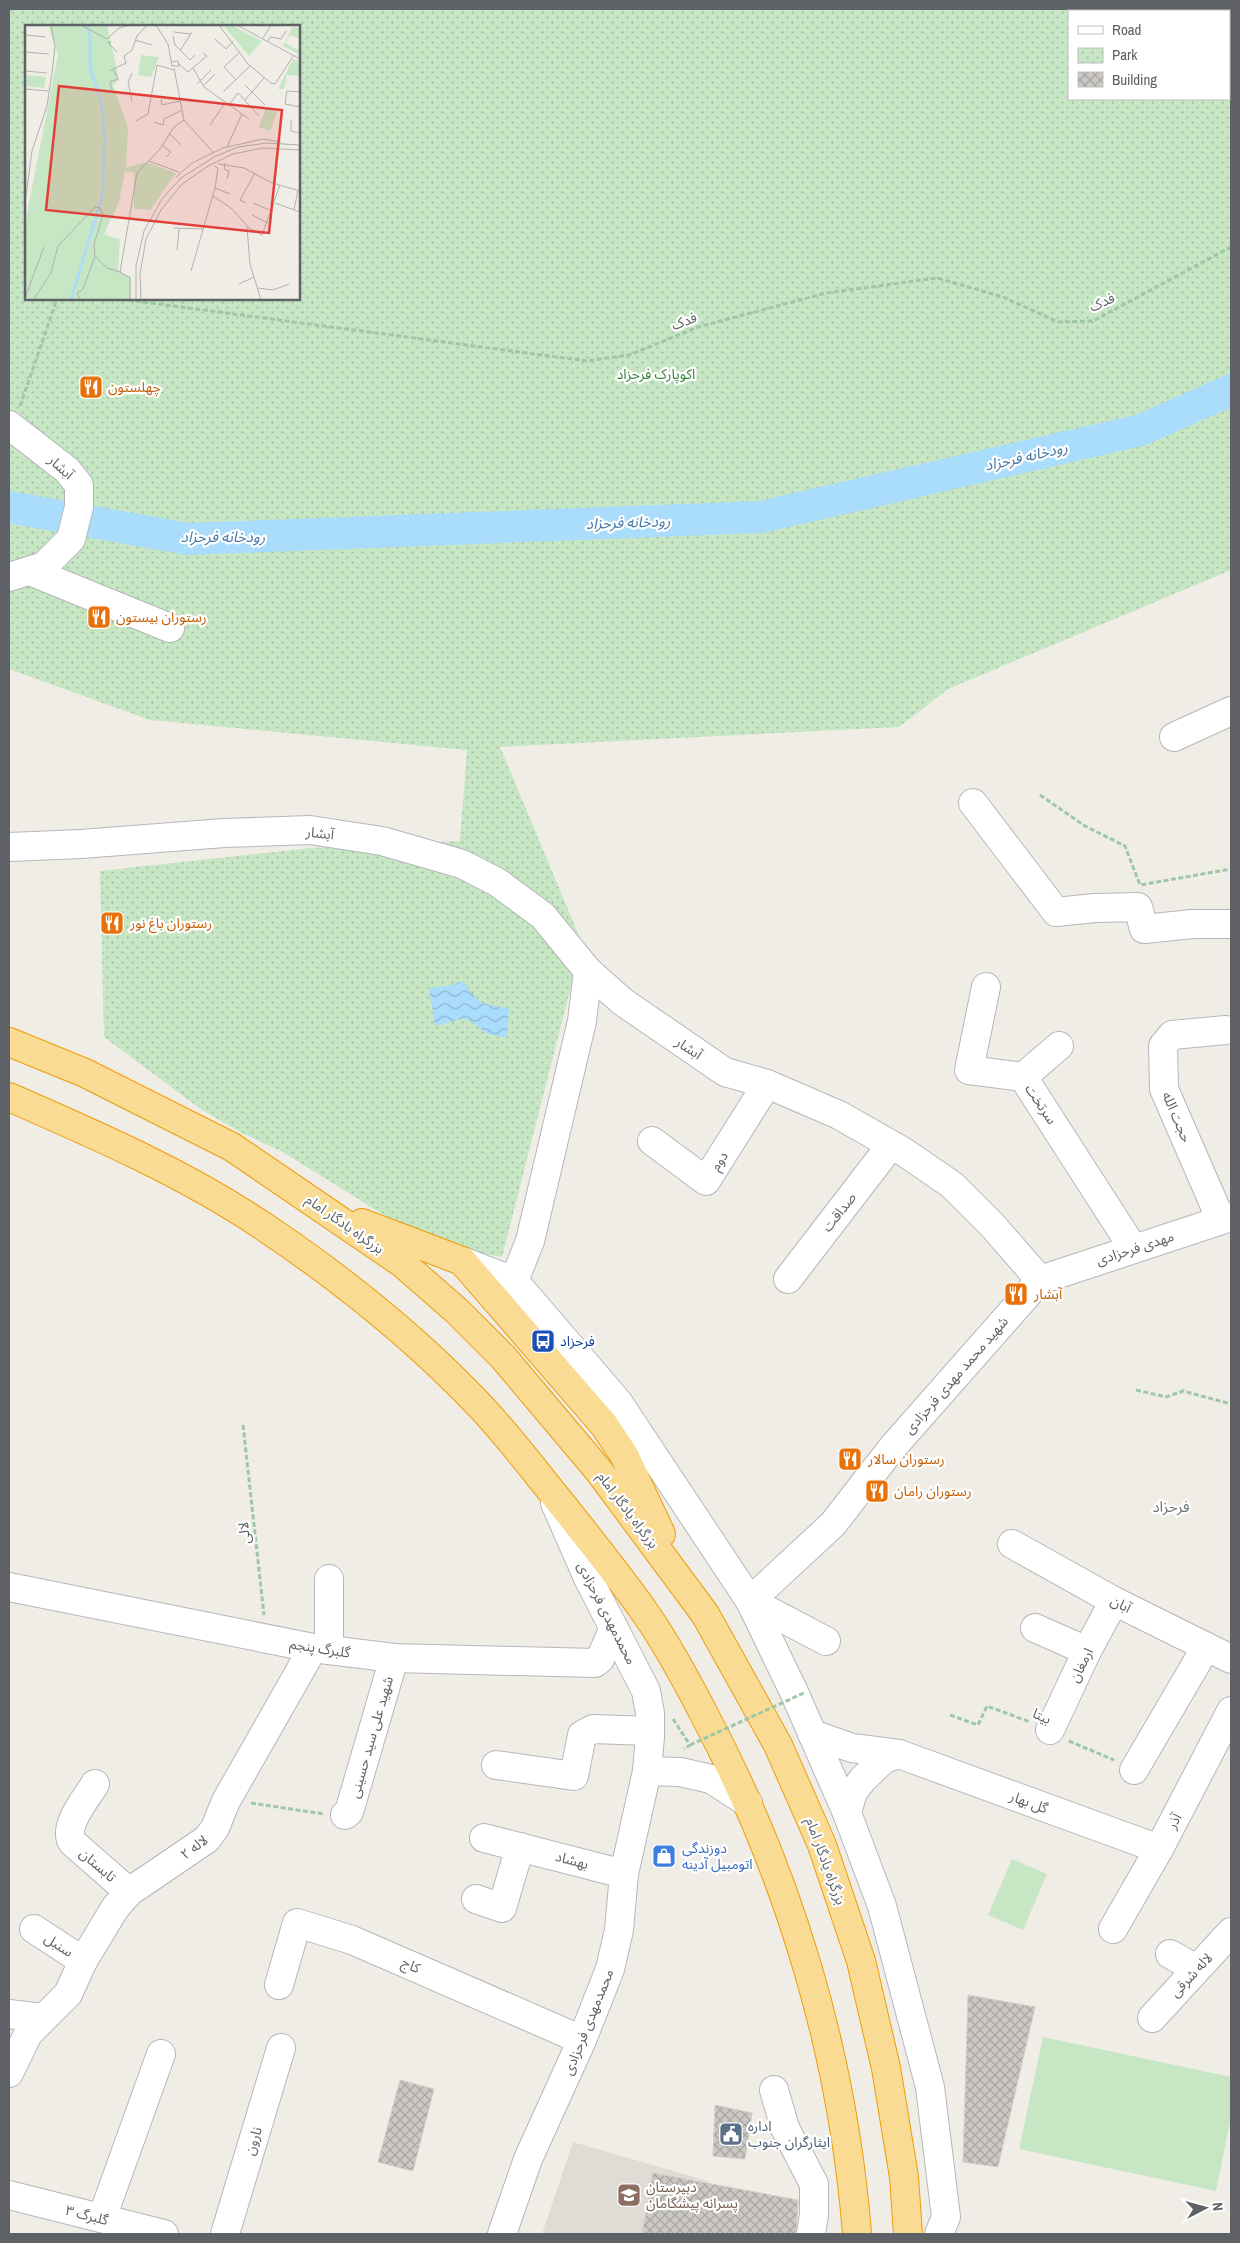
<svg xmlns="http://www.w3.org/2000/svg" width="1240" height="2243" viewBox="0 0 1240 2243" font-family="'Archivo Narrow','Noto Sans Arabic',sans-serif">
<defs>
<pattern id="park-dots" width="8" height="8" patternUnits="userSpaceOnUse" patternTransform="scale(1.25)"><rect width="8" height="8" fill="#c6e6c4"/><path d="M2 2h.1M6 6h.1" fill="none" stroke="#a4bea3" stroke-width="1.8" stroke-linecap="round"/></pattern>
<pattern id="water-waves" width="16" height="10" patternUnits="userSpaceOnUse" patternTransform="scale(1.25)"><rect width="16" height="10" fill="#aadcfc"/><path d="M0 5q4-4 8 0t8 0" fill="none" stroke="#8eb6d0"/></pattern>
<pattern id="building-cross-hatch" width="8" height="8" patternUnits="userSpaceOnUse" patternTransform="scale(1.25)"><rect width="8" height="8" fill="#cbc8c4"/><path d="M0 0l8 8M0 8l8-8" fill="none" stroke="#a8a6a3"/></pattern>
</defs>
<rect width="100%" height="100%" fill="#f0ede6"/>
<path fill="#dfdcd5" d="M573,2142L708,2181L697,2234H542Z"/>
<g fill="#c6e6c4">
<path d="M1012,1859L1047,1874L1023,1930L988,1915Z"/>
<path d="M1043,2037L1231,2077V2117L1216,2191L1019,2149Z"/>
</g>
<path fill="url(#park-dots)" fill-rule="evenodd" d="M9,9H1231V570L948,689L899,727L500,747L582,943L502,1257L463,1250L392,1220L283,1152L244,1134L202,1110L104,1037L100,871L311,848L460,841L467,750L150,720L9,669ZM1069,11H1229V99H1069ZM26,26H299V299H26Z"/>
<path fill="url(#water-waves)" d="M462,981L479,1002L509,1009L507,1038L486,1033L468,1019H460L435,1026L429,988L453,985Z"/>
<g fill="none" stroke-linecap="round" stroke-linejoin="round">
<path stroke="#aadcfc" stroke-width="32" d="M9,507L188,539L761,517L1141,430L1231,390"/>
</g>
<g fill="url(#building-cross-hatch)" stroke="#d4cfc5">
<path d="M968,1995L1035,2007L998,2167L963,2162Z"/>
<path d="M400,2080L434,2089L413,2171L378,2162Z"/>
<path d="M715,2105L752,2113L745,2159L713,2156Z"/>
<path d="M653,2173L798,2200L796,2234H642Z"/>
</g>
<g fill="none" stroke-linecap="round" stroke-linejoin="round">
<g stroke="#b4b7ba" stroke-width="30">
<g id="minor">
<path d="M9,425L67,470L79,485V507L71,539L44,566L9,577"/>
<path d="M30,571L170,628"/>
<path d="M1174,737L1231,711"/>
<path d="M973,803L1056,912L1095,908L1138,907L1144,929L1192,924H1231"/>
<path d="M9,847L81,844L224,833L310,830L382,841L462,864L497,882L543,916L588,971L623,1002L725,1072L767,1084L839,1115L904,1152L952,1185L993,1226L1040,1280"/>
<path d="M986,987L969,1070L1023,1077L1133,1248"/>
<path d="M1023,1077L1059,1046"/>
<path d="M652,1141L706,1181L767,1084"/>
<path d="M1221,1220L1164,1089L1163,1046L1172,1035L1226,1030"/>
<path d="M462,1261L514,1281L618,1402L750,1601L794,1692L847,1813L882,1906L930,2087L946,2217L939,2234"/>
<path d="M788,1279L891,1145"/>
<path d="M1040,1280L1231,1217"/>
<path d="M514,1281L530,1241L582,1021L588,971"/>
<path d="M1012,1544L1114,1601L1231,1659"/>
<path d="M329,1579V1650"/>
<path d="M9,1587L313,1648L394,1658L595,1663L600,1659L614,1628"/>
<path d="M750,1601L833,1524L892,1448L1040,1280"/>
<path d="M750,1601L826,1641"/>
<path d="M1035,1628L1087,1651"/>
<path d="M1050,1730L1087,1651L1114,1601"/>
<path d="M812,1734L852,1748L899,1754L1159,1849"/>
<path d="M496,1765L574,1776L582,1735L593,1729L649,1731"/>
<path d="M1134,1770L1206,1647"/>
<path d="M647,1771L680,1772L711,1779L748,1803"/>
<path d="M95,1784C86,1799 63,1825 72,1842L129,1892"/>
<path d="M847,1813L853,1792L863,1779L884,1759L899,1754"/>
<path d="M345,1815L349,1812L394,1658"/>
<path d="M484,1838L624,1874"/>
<path d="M476,1899L502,1908L520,1847"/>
<path d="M34,1929L83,1961"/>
<path d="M1113,1929L1159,1849L1231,1711"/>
<path d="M1170,1954L1196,1969"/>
<path d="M279,1985L297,1923L352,1940L582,2040"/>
<path d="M9,2014L43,2018"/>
<path d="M1152,2018L1231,1932"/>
<path d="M9,2073L28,2034L68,1994L83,1961L115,1908L129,1892L207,1839L215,1828L226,1801L313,1648"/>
<path d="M774,2090L785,2128L814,2184V2214L811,2234"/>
<path d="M9,2195L164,2234"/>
<path d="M102,2218L161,2054"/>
<path d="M225,2234L281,2048"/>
<path d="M502,2234L528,2159L582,2040L610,1969L619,1930L624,1874L647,1771L650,1737V1713L646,1691L588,1578L555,1503"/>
</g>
</g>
<g stroke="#ed9c09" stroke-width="30">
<g id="highway">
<path d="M9,1042L85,1073L232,1147L402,1263L457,1311L503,1357L599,1471L705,1614L778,1745L822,1845L861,1961L886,2068L904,2177L908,2234"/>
<path d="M9,1097C96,1135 184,1173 263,1226C342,1279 417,1339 482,1408C511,1439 537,1474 564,1507C592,1542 620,1577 646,1614C669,1647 688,1683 706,1718C790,1877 843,2055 857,2234"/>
<path d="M362,1223L462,1261L604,1425L624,1455L661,1534"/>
</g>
</g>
<g stroke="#9ec7a7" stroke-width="3" stroke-dasharray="5 2.5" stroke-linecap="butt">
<path d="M1221,9V11"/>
<path d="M1229,35L1231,43"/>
<path d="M121,299L587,361L629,355L698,327L826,293L937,278L1003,297L1058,322L1093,321L1231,247"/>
<path d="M20,406L57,299"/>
<path d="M1040,795L1085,826L1125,846L1140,885L1231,869"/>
<path d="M1136,1390L1166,1397L1183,1391L1231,1404"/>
<path d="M243,1425L264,1615"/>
<path d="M950,1715L978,1725L987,1706L1030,1722"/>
<path d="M673,1719L690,1745L684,1749"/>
<path d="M1069,1741L1114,1760"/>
<path d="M251,1803L324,1814"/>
</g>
<use href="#minor" stroke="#fff" stroke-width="28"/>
<use href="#highway" stroke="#f9db94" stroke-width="28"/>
<path stroke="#9ec7a7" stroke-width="3" stroke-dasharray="5 2.5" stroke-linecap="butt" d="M690,1745L806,1692"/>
</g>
<defs>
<g id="restaurant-square" transform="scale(1.25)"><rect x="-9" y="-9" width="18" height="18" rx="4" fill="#e8710a" stroke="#fff"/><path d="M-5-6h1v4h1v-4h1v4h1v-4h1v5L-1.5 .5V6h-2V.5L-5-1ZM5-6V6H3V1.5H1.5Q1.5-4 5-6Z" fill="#fff"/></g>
<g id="bus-square" transform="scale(1.25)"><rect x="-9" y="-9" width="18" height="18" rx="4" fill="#1a4fb4" stroke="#fff"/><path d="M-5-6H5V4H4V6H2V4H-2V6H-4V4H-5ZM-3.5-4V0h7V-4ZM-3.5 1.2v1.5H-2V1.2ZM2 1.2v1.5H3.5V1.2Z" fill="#fff"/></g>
<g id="shop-square" transform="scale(1.25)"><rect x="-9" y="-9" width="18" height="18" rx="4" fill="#3f7fe0" stroke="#fff"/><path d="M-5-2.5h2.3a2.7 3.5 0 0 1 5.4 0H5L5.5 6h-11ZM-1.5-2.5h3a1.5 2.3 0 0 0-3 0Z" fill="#fff"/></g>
<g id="civic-square" transform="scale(1.25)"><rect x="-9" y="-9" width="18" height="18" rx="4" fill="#5c6f8a" stroke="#fff"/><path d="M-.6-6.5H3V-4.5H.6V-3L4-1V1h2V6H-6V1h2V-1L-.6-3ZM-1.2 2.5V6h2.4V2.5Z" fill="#fff"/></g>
<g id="school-square" transform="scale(1.25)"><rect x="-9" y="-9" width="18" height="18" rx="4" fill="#8d6e63" stroke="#fff"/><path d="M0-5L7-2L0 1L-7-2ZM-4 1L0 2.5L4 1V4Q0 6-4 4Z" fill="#fff"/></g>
</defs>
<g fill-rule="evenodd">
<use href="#restaurant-square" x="91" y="387"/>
<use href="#restaurant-square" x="99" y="617"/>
<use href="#restaurant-square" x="112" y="923"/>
<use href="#restaurant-square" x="1016" y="1294"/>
<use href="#bus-square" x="543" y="1341"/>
<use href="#restaurant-square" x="850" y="1459"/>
<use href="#restaurant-square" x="877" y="1491"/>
<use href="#shop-square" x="664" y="1856"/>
<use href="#civic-square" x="731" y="2134"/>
<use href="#school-square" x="629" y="2195"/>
</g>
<g text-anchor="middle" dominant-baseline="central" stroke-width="4.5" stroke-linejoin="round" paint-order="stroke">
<g font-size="14" fill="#5e6266" stroke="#fff">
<text transform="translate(1102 302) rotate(-25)">فدک</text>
<text transform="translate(684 321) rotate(-21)">فدک</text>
<text transform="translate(61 467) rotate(42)">آبشار</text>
<text transform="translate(320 833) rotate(6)">آبشار</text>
<text transform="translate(689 1048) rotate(34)">آبشار</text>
<text transform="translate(1041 1104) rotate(56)">سرتخت</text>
<text transform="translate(1177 1117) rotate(67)">حجت الله</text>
<text transform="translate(719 1161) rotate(-58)">دوم</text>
<text transform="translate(839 1212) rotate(-52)">صداقت</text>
<text transform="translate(345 1224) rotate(35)">بزرگراه یادگار امام</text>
<text transform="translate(1135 1248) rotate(-18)">مهدی فرحزادی</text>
<text transform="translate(956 1375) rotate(-49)">شهید محمد مهدی فرحزادی</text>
<text transform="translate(628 1510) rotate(53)">بزرگراه یادگار امام</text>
<text transform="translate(244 1533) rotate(-96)">لالی</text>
<text transform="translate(1121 1604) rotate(27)">آبان</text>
<text transform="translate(607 1613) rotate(63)">محمدمهدی فرحزادی</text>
<text transform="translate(320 1648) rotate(9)">گلبرگ پنجم</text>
<text transform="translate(1081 1665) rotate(-64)">ارمغان</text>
<text transform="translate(1042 1716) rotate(24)">بیتا</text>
<text transform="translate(371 1737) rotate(-74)">شهید علی سید حسینی</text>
<text transform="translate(1029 1802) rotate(20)">گل بهار</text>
<text transform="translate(1174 1821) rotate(-62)">آذر</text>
<text transform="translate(194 1847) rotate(-38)">لاله ۲</text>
<text transform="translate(572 1860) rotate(15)">بهشاد</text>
<text transform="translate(826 1861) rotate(70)">بزرگراه یادگار امام</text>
<text transform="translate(98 1865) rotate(41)">تابستان</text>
<text transform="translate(59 1945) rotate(33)">سنبل</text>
<text transform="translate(411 1965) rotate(24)">کاج</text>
<text transform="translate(1191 1975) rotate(-47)">لاله شرقی</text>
<text transform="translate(588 2022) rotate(-68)">محمدمهدی فرحزادی</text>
<text transform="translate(253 2141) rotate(-73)">نارون</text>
<text transform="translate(87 2215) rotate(14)">گلبرگ ۳</text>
</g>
<g font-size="14" fill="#388339" stroke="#fff">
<text x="656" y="374">اکوپارک فرحزاد</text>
</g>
<g font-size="14" fill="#c56008" stroke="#fff" text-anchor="start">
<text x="108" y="387">چهلستون</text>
<text x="116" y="617">رستوران بیستون</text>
<text x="130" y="923">رستوران باغ نور</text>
<text x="1034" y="1294">آبشار</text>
<text x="868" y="1459">رستوران سالار</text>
<text x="894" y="1491">رستوران رامان</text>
</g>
<g font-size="14" fill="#164399" stroke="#fff" text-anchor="start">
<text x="560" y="1341">فرحزاد</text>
</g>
<g font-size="14" fill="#366cbe" stroke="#fff" text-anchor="start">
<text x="682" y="1848">دوزندگی<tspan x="682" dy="16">اتومبیل آدینه</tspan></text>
</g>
<g font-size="14" fill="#4e5e75" stroke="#fff" text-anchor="start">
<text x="748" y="2126">اداره<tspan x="748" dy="16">ایثارگران جنوب</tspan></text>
</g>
<g font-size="14" fill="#785e54" stroke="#fff" text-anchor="start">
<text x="646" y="2187">دبیرستان<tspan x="646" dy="16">پسرانه پیشگامان</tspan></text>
</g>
<g font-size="15" font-style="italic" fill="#4377a6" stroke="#fff">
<text transform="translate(1026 456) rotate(-13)">رودخانه فرحزاد</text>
<text transform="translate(628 522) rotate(-2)">رودخانه فرحزاد</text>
<text x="223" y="536">رودخانه فرحزاد</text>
</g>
<g font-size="15" fill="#6f7478" stroke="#fff">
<text x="1171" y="1506">فرحزاد</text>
</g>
</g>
<g transform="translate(25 25)">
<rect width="275" height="275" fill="#f0ede6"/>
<path d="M241,83L252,87L245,106L234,102Z" fill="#c6e6c4"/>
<path d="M268,1L275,4V14L265,10L260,18L275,26V30L258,21Z" fill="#c6e6c4"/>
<path d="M23,0H82L94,55L88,60L103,103L101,143L121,137L151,148L125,185L109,184V148L100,146L94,177L79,209L95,215L93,246L106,252V275H0V199L33,29ZM199,1H208L237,16L224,31ZM116,30L134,32L126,52L113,50ZM268,34L275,37V51L262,50L259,64H253ZM0,50L21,52L19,63L0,61Z" fill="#c6e6c4"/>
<path fill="none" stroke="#aadcfc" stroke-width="2.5" d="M46,275L77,172L80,114L76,76L65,43V12L62,0"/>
<path fill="none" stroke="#b2b1af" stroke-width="1" d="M56,0L82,14L94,3L105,0M131,0L143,19L147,41H154L153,36L147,37M194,0L223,39L246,58L250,59L269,30M212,0L275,34M149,7L165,9M0,10L21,12M148,11L150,20L165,35L170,30M238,13L246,0M190,14L201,24L208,16M110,15L127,20M243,16L245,12L256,14L261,6M82,17H86L84,19L92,27M155,26L167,7M0,27L24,29M154,39L163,47L182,31L178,28M149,43L159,95M168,43L179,62L224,94M0,46L22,48M84,46L101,38L99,31L107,25L112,11L122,0M211,55L199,42L215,27M172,59L186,45M179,60L190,49M220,60L240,80M0,64L24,66M87,65L85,57L93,54L88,44M199,66L225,41M275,67L262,66L260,79L275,82M136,74L137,80L155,76M220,75L239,53M107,76L103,57L107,48M204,80L213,68L234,91M159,95L188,127M266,95V106L275,108M111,96L123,89L132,40L149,45M129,97L138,100L139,94L157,85M185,100L200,78M144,108L156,120M137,120L146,127L141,132M202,122L217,89M124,136L154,147M200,138L199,144L204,146L202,154M193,139L219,143L247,158L275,166M151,152L167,138L198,123L238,114L256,117M190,163L205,169M188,171L206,183L224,203L237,210L255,160M0,178L7,126L22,81L27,48L30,22L26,0M221,178L215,175L230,148M228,178L247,186M250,178L275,187M269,185L273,165M227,190L243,198M222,202L225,239L236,275M149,203L178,204M152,225L154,204M166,246L190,163L193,143L189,141M95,247L105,253V275M214,259L229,252M233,263L248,265L264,259M0,273L19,222M8,275L26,248L33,221L70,182L75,183L78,190L69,219L70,231L82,243L95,247L112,148L135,124L149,102L159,95M55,275L52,268L58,264L70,231M111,275V241L119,206L137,174L156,153L189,132L213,122L242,118L275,120M116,275L115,249L121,214L136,185L156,160L183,141L208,129L238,123L275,125"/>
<path fill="#e33f39" fill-opacity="0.15" stroke="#e33f39" stroke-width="2.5" d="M34,61L257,85L244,208L21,185Z"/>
<rect width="275" height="275" fill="none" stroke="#5e6266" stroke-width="2.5"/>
</g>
<rect width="1240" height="2243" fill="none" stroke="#5e6266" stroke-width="20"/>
<rect x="1068" y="10" width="162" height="90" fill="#ffffff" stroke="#bfc0c2"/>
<rect x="1078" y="26" width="25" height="8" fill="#ffffff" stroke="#bfc0c2"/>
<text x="1112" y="35" font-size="15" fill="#5e6266">Road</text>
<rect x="1078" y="48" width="25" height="15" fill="url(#park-dots)" stroke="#bfc0c2"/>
<text x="1112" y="60" font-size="15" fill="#5e6266">Park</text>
<rect x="1078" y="72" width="25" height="15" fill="url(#building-cross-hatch)" stroke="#bfc0c2"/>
<text x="1112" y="85" font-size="15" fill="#5e6266">Building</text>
<g transform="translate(1205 2208) rotate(84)" stroke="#ffffff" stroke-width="4" paint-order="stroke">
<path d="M0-4L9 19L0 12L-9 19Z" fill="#5e6266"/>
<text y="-8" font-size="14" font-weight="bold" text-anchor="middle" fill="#5e6266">N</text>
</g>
</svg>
